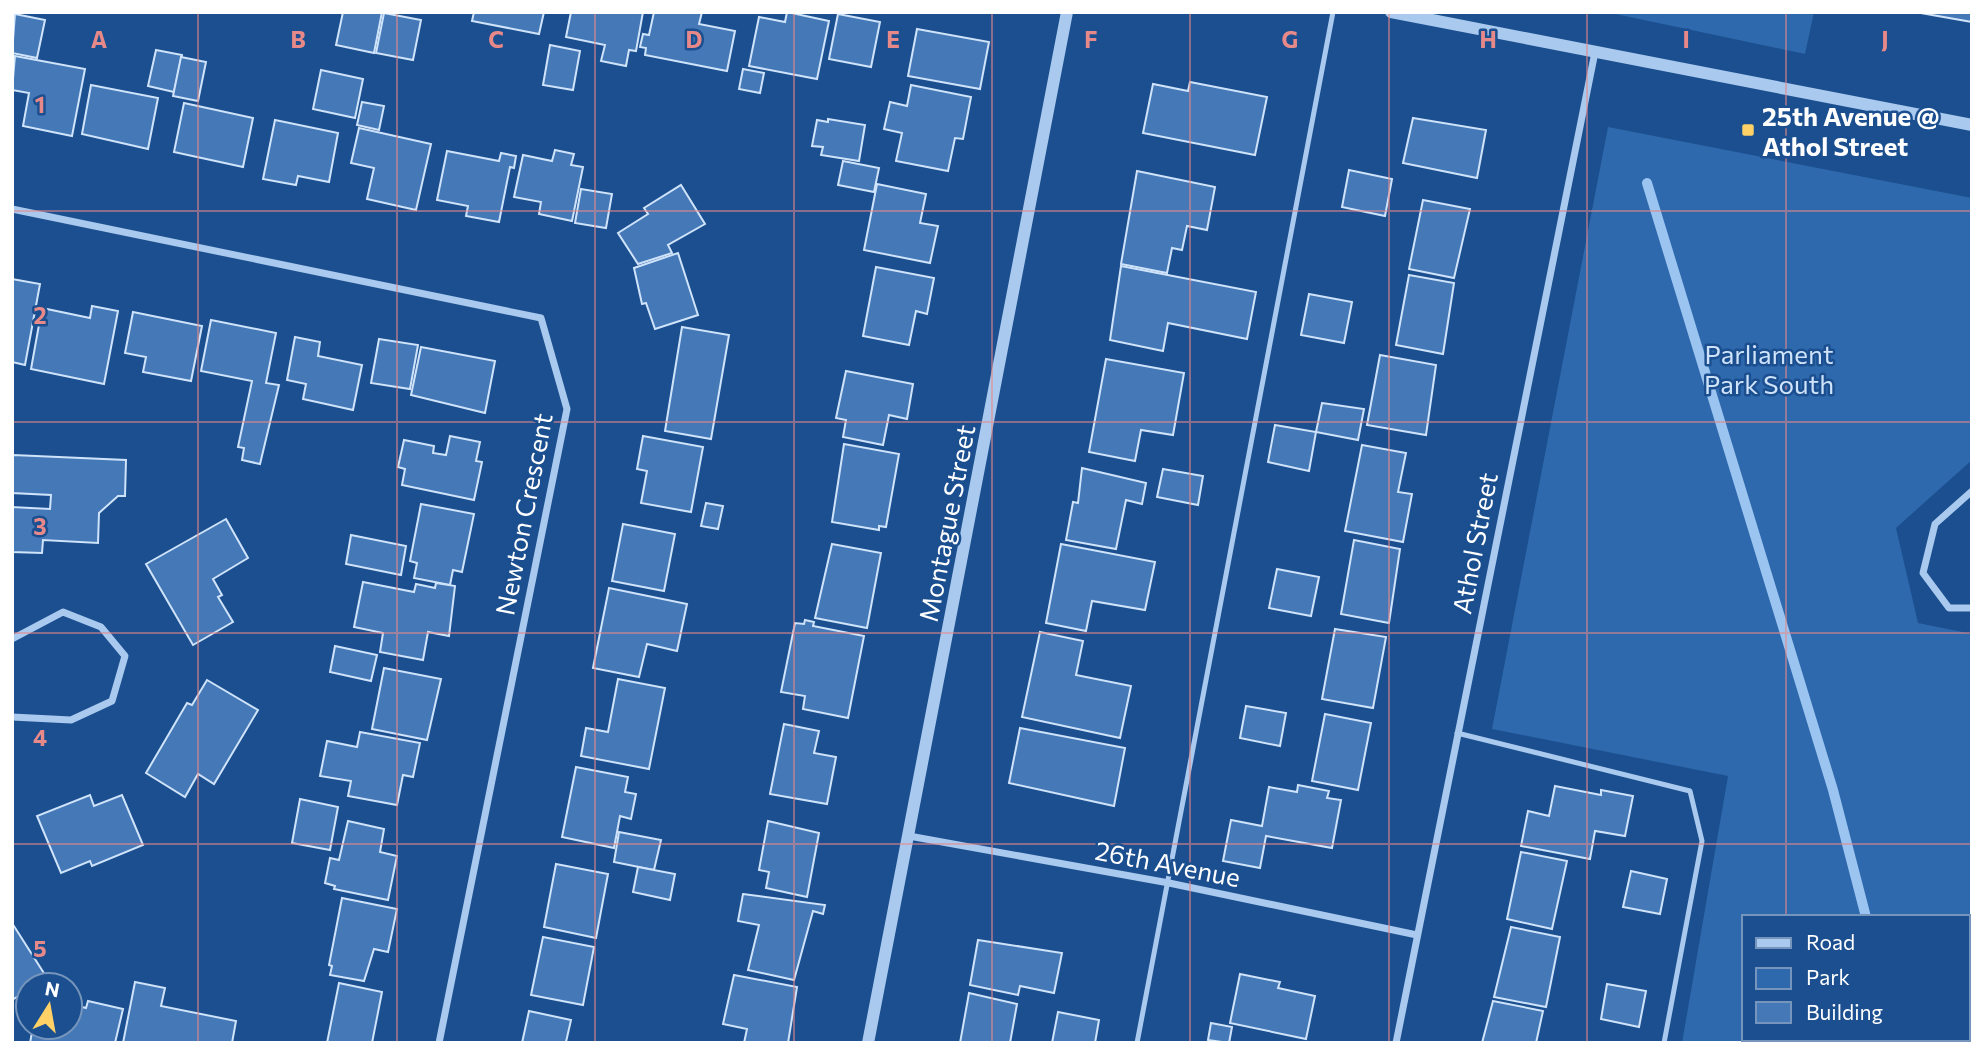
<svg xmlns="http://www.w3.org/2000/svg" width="1984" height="1055" viewBox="0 0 1984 1055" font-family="Commissioner,sans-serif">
<rect width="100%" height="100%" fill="#1b4f8f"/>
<g fill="#2e69ad" fill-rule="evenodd">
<path d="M1606,12H1814L1805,54Z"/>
<path d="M1608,127L1972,198V460L1896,528L1918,623L1972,634V1043H1682L1728,776L1492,729ZM1744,917H1968V1039H1744Z"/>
</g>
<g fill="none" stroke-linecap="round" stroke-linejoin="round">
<g stroke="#9cc4f0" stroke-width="10">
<path d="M1647,183L1833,790L1866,917"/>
<path d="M1899,1039L1900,1043"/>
</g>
</g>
<g fill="#4478b7" stroke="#cfe3fa" stroke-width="2">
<path d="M343,12H382L374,53L336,45Z"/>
<path d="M474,12H544L539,34L472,21Z"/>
<path d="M571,12H643L636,51L629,50L626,66L601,61L605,45L566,37Z"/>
<path d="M654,12H702L699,24L735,31L727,71L645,55L646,48L640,47L643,34L649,35Z"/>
<path d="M787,12L829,21L817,79L749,66L759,17L785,22Z"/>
<path d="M1915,12H1972V22Z"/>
<path d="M384,13L421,20L413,60L376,53Z"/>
<path d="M15,14L45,20L37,58L12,53Z"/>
<path d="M838,14L880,22L871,67L829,59Z"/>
<path d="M917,29L989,42L980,89L908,76Z"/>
<path d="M550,45L580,51L573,90L543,85Z"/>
<path d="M156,50L182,55L174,92L148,86Z"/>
<path d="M15,56L85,69L72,136L23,126L29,93L12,90Z"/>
<path d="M181,57L206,62L198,101L173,96Z"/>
<path d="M743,69L764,73L760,93L739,89Z"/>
<path d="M321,70L363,79L355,118L313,109Z"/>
<path d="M1190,82L1267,97L1255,155L1143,133L1153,84L1188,91Z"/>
<path d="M91,85L158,98L148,149L82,134Z"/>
<path d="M911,85L971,97L963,139L955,138L948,171L896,161L902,133L884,129L890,102L907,106Z"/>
<path d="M362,102L384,106L379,130L357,125Z"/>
<path d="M184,103L253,118L243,167L174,152Z"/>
<path d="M1413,118L1486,130L1477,178L1403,163Z"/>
<path d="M828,119L865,125L859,161L821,155L823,147L812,146L817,120L828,122Z"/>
<path d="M275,120L338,133L329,182L298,176L296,185L263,179Z"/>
<path d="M359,128L431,144L416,210L367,199L374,168L351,163Z"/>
<path d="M555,150L574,154L571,165L583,167L572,221L539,214L541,202L514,197L523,155L552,161Z"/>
<path d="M447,151L499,161L501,153L516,156L514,168L510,167L499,222L466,216L468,206L437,200Z"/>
<path d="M843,161L879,168L874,192L838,185Z"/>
<path d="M1349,170L1392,179L1385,216L1342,207Z"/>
<path d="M1137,171L1215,187L1207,230L1187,226L1182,250L1172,248L1167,273L1121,264Z"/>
<path d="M877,184L926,194L920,223L938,226L930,263L864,250Z"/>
<path d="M681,185L705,224L668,245L672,253L638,264L618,233L648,214L644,208Z"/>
<path d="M581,189L612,194L606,228L575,223Z"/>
<path d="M1423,200L1470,209L1454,278L1409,269Z"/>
<path d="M678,253L698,315L655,329L646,303L642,304L634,268Z"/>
<path d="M1121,266L1256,292L1247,339L1168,323L1163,351L1110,340Z"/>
<path d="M876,267L934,278L927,314L916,311L909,345L863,336Z"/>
<path d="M1409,275L1454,283L1443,354L1396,345Z"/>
<path d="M12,279L40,284L25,365L12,362Z"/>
<path d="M1309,294L1352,302L1344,343L1301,335Z"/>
<path d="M92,306L118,311L104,384L31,369L42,308L90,318Z"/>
<path d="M133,312L202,326L191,381L143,372L146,357L125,353Z"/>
<path d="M211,320L276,333L266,383L279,385L260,464L242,460L244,448L238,447L252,381L201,371Z"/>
<path d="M682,327L729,335L711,439L665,431Z"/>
<path d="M295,337L320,342L318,356L362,365L353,410L303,399L306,384L287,380Z"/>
<path d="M379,339L418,345L410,389L371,383Z"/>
<path d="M421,347L495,361L485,413L411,395Z"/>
<path d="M1380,355L1436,365L1426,435L1367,425Z"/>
<path d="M1106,359L1184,373L1173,435L1141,430L1135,461L1089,452Z"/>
<path d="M846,371L913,384L907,419L889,415L883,445L843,437L846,420L836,418Z"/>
<path d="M1322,403L1364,409L1358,440L1316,432Z"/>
<path d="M1275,425L1316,432L1309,471L1268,462Z"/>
<path d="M450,436L480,442L476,461L482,462L474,500L402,485L405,469L398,467L404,440L434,446L433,453L446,455Z"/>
<path d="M643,436L703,447L691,512L641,503L647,471L637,469Z"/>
<path d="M844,444L899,454L886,527L879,526V530L832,522Z"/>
<path d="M1362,445L1406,453L1398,492L1412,494L1403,542L1345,531Z"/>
<path d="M13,455L126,460L125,496H118L99,513L98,543L43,540L42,553L12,552V507L50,509L51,495L12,493Z"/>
<path d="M1082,468L1146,483L1142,504L1126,500L1116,549L1066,540L1073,502L1078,503Z"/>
<path d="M1163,469L1203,476L1198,505L1157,497Z"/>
<path d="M706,503L723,506L718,529L701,526Z"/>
<path d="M421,504L474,514L462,572L453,570L450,585L414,578L417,563L410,561Z"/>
<path d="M226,519L248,558L213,579L222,595L218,597L233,622L193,645L146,564Z"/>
<path d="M623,524L675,534L664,591L612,581Z"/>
<path d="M351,535L406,546L401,575L346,564Z"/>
<path d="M1354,540L1400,549L1389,623L1341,614Z"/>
<path d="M832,544L881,553L867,628L815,618Z"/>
<path d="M1061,544L1155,562L1145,610L1092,601L1086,631L1046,623Z"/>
<path d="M1277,569L1319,577L1311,616L1269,608Z"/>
<path d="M363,582L414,592L416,584L435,588L436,583L455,586L449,636L428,632L423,660L380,652L383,633L354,627Z"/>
<path d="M609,588L687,604L677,651L647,644L639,677L593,668Z"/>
<path d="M805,620L814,622L813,626L864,636L848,718L803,709L805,696L781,692L795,623L804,624Z"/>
<path d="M1335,629L1386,637L1373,708L1322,699Z"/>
<path d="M1040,632L1083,641L1076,675L1131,686L1120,738L1022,717Z"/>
<path d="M335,646L377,655L371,681L330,672Z"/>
<path d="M384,668L441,679L427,740L372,729Z"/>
<path d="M618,679L665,688L649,769L581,756L586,728L608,732Z"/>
<path d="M207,680L258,710L214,784L198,774L185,797L146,773L187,703L192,705Z"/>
<path d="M1246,706L1286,713L1280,746L1240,738Z"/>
<path d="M1325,714L1371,723L1358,790L1312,781Z"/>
<path d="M784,724L819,731L814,753L836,757L827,804L770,794Z"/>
<path d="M1020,728L1125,748L1114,806L1009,783Z"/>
<path d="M360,732L420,743L413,777L403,775L397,805L348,796L351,781L320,776L327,741L357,747Z"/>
<path d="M576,767L628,777L625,792L636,794L631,819L620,816L614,848L562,837Z"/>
<path d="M1298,785L1329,791L1327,798L1341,800L1332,848L1266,836L1260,868L1223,861L1231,820L1262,826L1269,787L1297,792Z"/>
<path d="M1555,786L1601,795V790L1633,796L1625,836L1595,831L1590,859L1521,846L1528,811L1549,816Z"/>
<path d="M90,795L94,806L122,795L143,845L92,866L90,861L61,873L37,816Z"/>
<path d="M300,799L338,807L330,850L292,843Z"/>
<path d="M348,821L384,829L380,852L397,856L388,900L334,889L335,886L325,883L330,858L339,860Z"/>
<path d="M768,821L819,833L807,897L766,888L769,872L759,870Z"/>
<path d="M619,832L661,840L654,870L614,862Z"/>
<path d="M1521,852L1567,861L1552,929L1507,919Z"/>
<path d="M556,864L608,874L596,938L544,927Z"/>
<path d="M638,867L675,874L670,900L633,892Z"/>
<path d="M1631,871L1667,879L1660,914L1623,907Z"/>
<path d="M743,894L825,905L823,914L813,911L794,980L748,970L759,925L738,921Z"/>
<path d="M342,898L397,909L388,952L374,949L364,981L330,975L332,966L329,965Z"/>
<path d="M12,923L47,978L36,985H28V990L12,1000Z"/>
<path d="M1511,927L1560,937L1546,1007L1494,997Z"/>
<path d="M543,937L594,947L583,1005L531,995Z"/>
<path d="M978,940L1062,953L1054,993L1020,986L1018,995L970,985Z"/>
<path d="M1240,974L1280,982L1278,988L1315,996L1306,1039L1230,1023Z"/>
<path d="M734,975L797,987L788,1043H744L747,1029L723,1024Z"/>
<path d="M135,982L165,988L161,1006L236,1021L232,1043H123Z"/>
<path d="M339,983L382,992L372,1043H327Z"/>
<path d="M1607,984L1646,991L1639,1027L1601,1019Z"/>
<path d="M969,993L1017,1004L1010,1043H960Z"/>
<path d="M88,1001L123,1009L115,1043H30L33,1027H70V1004L86,1008Z"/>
<path d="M1493,1001L1543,1011L1536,1043H1482Z"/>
<path d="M529,1011L571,1020L566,1042L573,1043H522Z"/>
<path d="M1058,1012L1099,1020L1095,1043H1052Z"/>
<path d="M1211,1023L1232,1027L1229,1043L1208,1040Z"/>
</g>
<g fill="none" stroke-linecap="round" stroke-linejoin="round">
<g stroke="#a9c9ee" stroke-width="5">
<path d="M1457,733L1690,791L1702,841L1664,1043"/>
<path d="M1137,1043L1333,12"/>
</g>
<g stroke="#a9c9ee" stroke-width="7">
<path d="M12,209L541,318L567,409L439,1043"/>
<path d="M1972,491L1935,524L1923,573L1949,608H1972"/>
<path d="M12,639L63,612L101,627L125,656L112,701L71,720L12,717"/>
<path d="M909,836L1169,883L1417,935"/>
<path d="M1396,1043L1595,52"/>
</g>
<g stroke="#a9c9ee" stroke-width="12">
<path d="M1391,12L1972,125"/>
<path d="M868,1043L1067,12"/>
</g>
</g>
<path fill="none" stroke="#e88989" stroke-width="2" stroke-opacity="0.55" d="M198,12V1043M397,12V1043M595,12V1043M794,12V1043M992,12V1043M1190,12V1043M1389,12V1043M1587,12V1043M1786,12V917M12,211H1972M12,422H1972M12,633H1972M12,844H1972M1786,1039V1043"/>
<rect fill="#ffd166" stroke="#1b4f8f" stroke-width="2.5" x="1741" y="123" width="14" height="14" rx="3.5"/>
<g text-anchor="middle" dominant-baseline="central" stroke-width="5" stroke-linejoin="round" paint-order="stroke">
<g font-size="26" font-weight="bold" fill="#fff" stroke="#1b4f8f" text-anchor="start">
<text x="1762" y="115">25th Avenue @<tspan x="1762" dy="30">Athol Street</tspan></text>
</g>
<g font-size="26" fill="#cfe3fa" stroke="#1b4f8f">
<text x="1769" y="353">Parliament<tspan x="1769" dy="30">Park South</tspan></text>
</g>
<g font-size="26" fill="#fff" stroke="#1b4f8f">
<text transform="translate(523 514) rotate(-79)">Newton Crescent</text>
<text transform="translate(946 523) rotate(-79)">Montague Street</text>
<text transform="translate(1474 543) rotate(-79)">Athol Street</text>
<text transform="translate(1168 863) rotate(11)">26th Avenue</text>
</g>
</g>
<g font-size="23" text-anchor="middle" font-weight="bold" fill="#e88989" stroke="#1b4f8f" stroke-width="5" stroke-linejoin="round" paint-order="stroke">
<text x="99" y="48">A</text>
<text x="298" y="48">B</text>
<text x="496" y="48">C</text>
<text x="694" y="48">D</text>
<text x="893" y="48">E</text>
<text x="1091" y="48">F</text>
<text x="1290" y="48">G</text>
<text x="1488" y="48">H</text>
<text x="1686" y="48">I</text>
<text x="1885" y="48">J</text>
<text x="40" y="113">1</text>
<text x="40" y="324">2</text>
<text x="40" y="535">3</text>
<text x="40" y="746">4</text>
<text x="40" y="957">5</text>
</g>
<rect width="1984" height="1055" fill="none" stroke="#ffffff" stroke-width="28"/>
<rect x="1742" y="915" width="228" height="126" fill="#1b4f8f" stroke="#7695bc" stroke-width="2"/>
<rect x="1756" y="938" width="35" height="10" fill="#a9c9ee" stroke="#7695bc" stroke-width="2"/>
<text x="1806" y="950" font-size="21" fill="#ffffff">Road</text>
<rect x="1756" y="968" width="35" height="21" fill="#2e69ad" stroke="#7695bc" stroke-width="2"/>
<text x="1806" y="985" font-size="21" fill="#ffffff">Park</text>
<rect x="1756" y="1002" width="35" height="21" fill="#4478b7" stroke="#7695bc" stroke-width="2"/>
<text x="1806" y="1020" font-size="21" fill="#ffffff">Building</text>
<g transform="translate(49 1006) rotate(11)"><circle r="33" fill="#1b4f8f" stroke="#7695bc" stroke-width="2"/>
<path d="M0-5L12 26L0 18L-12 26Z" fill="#ffd166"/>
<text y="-10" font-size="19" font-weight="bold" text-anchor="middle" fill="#ffffff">N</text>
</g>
</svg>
